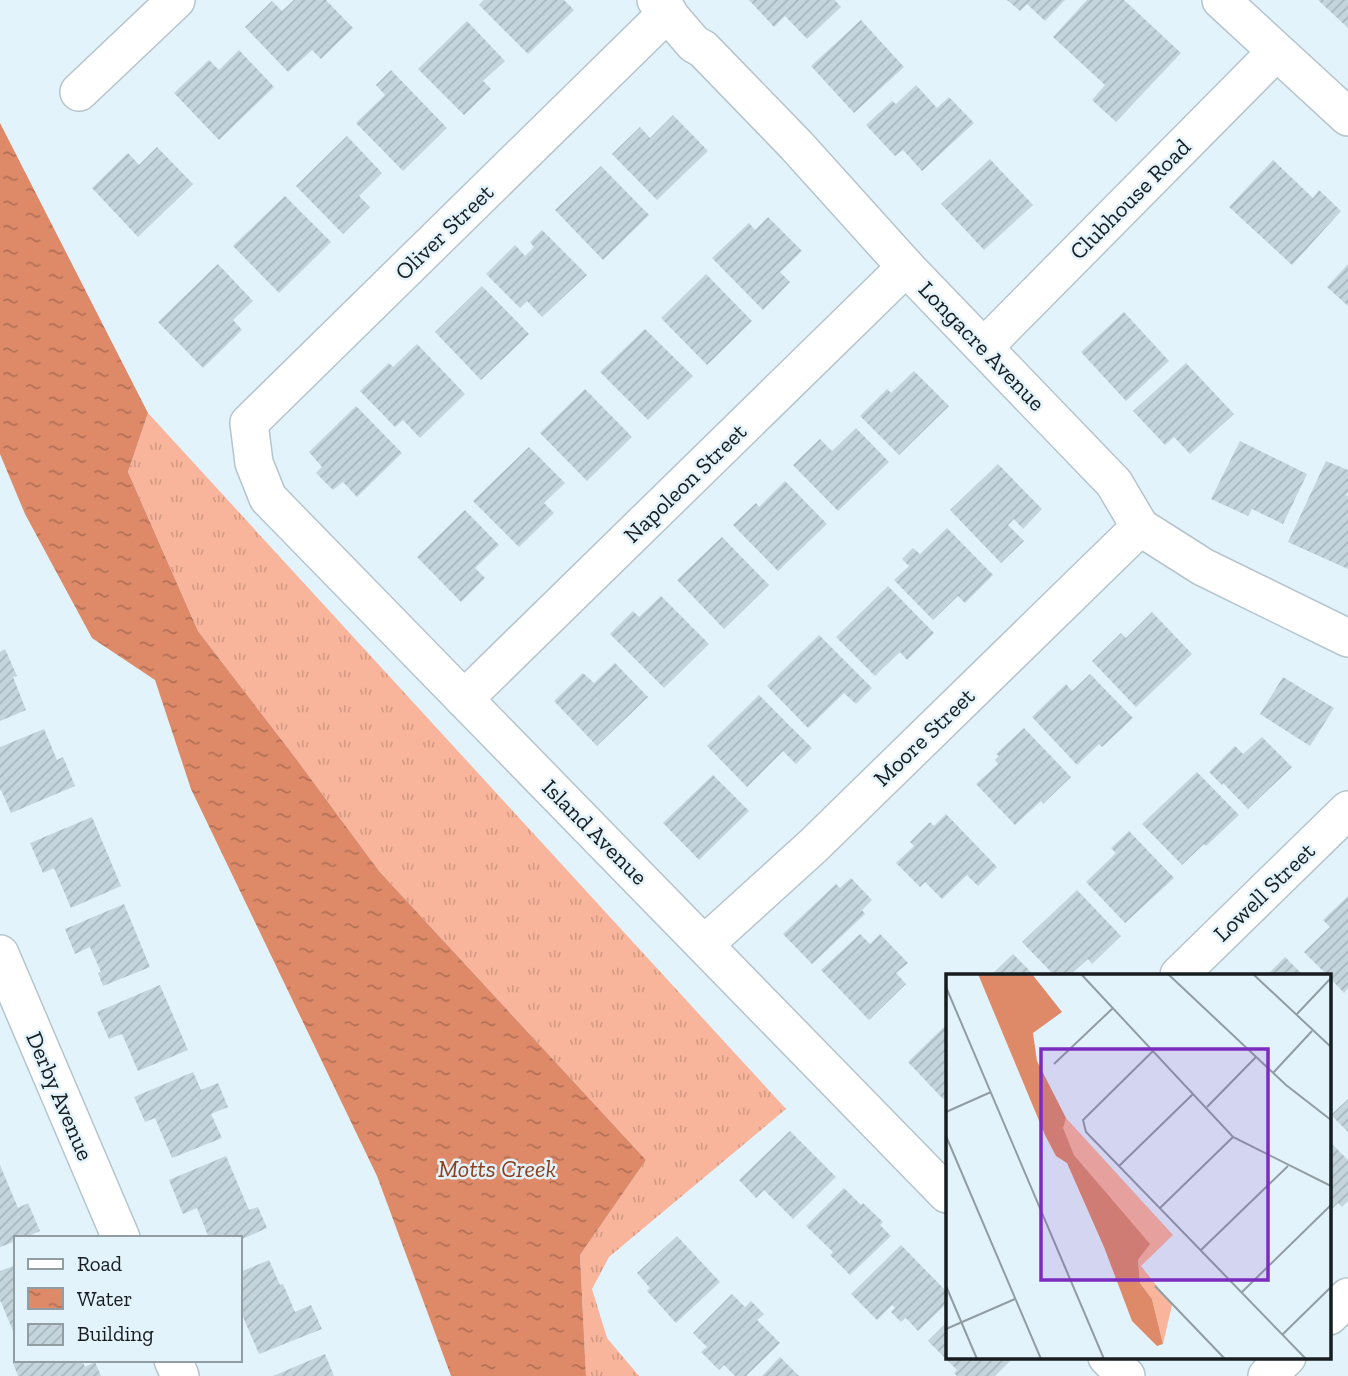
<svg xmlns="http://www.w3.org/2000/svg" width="1348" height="1376" viewBox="0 0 1348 1376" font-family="'Zilla Slab',serif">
<defs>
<pattern id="grass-tufts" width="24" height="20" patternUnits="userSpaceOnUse" patternTransform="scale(1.75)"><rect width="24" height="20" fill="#f9b59b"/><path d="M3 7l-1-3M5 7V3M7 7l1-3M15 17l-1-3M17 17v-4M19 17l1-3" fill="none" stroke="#d59b85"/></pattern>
<pattern id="water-ripples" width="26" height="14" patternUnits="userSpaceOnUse" patternTransform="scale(1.75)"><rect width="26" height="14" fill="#de8a69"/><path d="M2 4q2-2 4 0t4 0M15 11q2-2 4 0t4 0" fill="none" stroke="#b37056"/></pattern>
<pattern id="building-hatch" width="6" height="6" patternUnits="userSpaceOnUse" patternTransform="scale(1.75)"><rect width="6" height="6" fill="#c5d5dd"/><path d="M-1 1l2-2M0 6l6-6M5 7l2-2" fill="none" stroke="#a8b6bd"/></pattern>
</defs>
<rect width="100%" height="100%" fill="#e3f3fb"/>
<path fill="url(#grass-tufts)" d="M148,413L786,1109L609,1257L592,1289L607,1338L639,1376H586L580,1255L646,1160L379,871L294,756L198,631L128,472Z"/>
<path fill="url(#water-ripples)" d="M0,123L148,413L128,472L198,631L294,756L379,871L646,1160L580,1255L586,1376H451L377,1176L191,789L155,680L92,638L25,514L0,454Z"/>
<g fill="url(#building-hatch)">
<path d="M294,0H326L353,28L321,59L312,50L288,72L245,27L272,1L282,11Z"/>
<path d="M484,0H564L574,10L528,54L479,5Z"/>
<path d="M749,0H835L841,7L807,39L785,16L774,27Z"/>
<path d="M1007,0H1065L1045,21L1027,4L1020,11Z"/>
<path d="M1087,0H1124L1181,53L1116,122L1092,100L1105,85L1053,37Z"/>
<path d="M1318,0H1348V28Z"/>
<path d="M861,20L904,67L854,113L811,66Z"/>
<path d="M467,21L505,61L483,81L491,89L464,115L418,69Z"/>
<path d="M239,50L274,87L219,140L174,93L209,60L219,70Z"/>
<path d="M391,70L447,128L403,171L356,123L385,95L376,85Z"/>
<path d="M916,85L937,108L949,97L974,123L922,171L903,150L895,156L866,125L892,101L896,104Z"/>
<path d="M673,115L708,151L657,200L612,154L640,127L650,138Z"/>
<path d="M347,136L382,173L359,196L370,207L343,234L296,186Z"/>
<path d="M157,147L193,184L138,237L92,188L128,153L139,165Z"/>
<path d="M990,159L1033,205L984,250L941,204Z"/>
<path d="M1273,160L1313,198L1319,190L1341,211L1292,265L1229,207Z"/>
<path d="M601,166L649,215L603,260L555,210Z"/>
<path d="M285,196L331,242L279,293L233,246Z"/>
<path d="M768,217L802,251L780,272L790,282L763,310L712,258L749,223L755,230Z"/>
<path d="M542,230L587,275L542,317L527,301L520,308L486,274L515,245L525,256L534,247L530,242Z"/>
<path d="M218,264L253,301L233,320L242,330L203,368L158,322Z"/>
<path d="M1348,264V306L1327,287Z"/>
<path d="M706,274L752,321L707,365L661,318Z"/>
<path d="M482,286L529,334L481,380L435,332Z"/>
<path d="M1124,312L1169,361L1126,401L1081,352Z"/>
<path d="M645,329L693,376L648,420L600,372Z"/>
<path d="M417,344L465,394L420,438L403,420L395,427L360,391L389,363L393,367Z"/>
<path d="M1186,363L1234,414L1190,454L1174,437L1165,445L1133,411Z"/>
<path d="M914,371L949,406L899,455L860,416L887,389L891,393Z"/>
<path d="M585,389L632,437L587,481L540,433Z"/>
<path d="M356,406L402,453L357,497L343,482L333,490L316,473L322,467L309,452Z"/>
<path d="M856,428L889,462L838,511L793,465L820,439L832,451Z"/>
<path d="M1240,441L1307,474L1283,524L1252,509L1248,516L1211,499Z"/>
<path d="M529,447L565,483L544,503L554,513L519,547L473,501Z"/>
<path d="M1326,461L1348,470V492L1346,495L1348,496V569L1288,542Z"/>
<path d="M998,464L1042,509L1023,529L1014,519L1008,525L1024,541L1001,563L950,510Z"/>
<path d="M785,481L827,524L778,571L733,525L756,503L759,507Z"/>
<path d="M465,510L499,545L475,568L485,578L461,602L417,557Z"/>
<path d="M947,528L993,575L965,603L958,596L933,620L894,580L909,566L902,559L913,548L920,554Z"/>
<path d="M722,537L769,585L724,629L677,580Z"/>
<path d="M888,586L934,633L907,660L900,652L875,676L836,637Z"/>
<path d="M661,596L709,644L664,688L610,634L633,611L639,617Z"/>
<path d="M1152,612L1192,654L1136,707L1092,661L1121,633L1126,638Z"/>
<path d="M819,635L872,688L856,704L844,693L808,728L767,686Z"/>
<path d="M5,649L17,676L13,677L26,710L0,721V652Z"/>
<path d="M615,663L648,697L597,746L554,701L583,673L594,683Z"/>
<path d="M1090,674L1133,718L1102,747L1099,744L1077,765L1032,717L1066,684L1072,691Z"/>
<path d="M1283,677L1334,708L1310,746L1260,714Z"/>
<path d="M759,695L812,748L796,764L783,751L747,787L707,746Z"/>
<path d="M1024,728L1071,777L1043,804L1041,801L1015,825L976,784L998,764L995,760L999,756L996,754Z"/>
<path d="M44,729L57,760L63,757L75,786L11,813L1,790L0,791V747Z"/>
<path d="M1262,737L1292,767L1248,809L1223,783L1222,785L1209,772L1235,746L1243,754Z"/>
<path d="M1197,772L1239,815L1206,846L1204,844L1182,865L1142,824Z"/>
<path d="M713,775L749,811L699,860L663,823Z"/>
<path d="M946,814L997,867L978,886L967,875L942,899L925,882L920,887L896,863L914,846L910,842L930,822L934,826Z"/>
<path d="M92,817L121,886L71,908L54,868L43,873L30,843Z"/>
<path d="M1129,831L1174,878L1125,923L1086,882L1116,853L1111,848Z"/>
<path d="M851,878L872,900L862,910L865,914L812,964L783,934L836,884L840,888Z"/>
<path d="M1077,890L1121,936L1092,964L1088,959L1070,975H1054L1022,942Z"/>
<path d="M1348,896V988L1344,993L1329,977V975H1327L1304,952L1330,927L1323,920Z"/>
<path d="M124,904L150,967L103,986L98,973L101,972L90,947L75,954L65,929Z"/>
<path d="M860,934L870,944L880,934L908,963L896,973L906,984L869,1020L821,970Z"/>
<path d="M1013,954L1034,975H991Z"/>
<path d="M1285,957L1303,975H1267Z"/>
<path d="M160,985L188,1050L138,1071L122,1034L109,1039L97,1012Z"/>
<path d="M947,1024V1096L943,1099L908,1062Z"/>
<path d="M193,1072L201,1090L218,1083L228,1107L211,1114L222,1138L172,1158L155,1118L145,1122L134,1097Z"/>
<path d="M1348,1099V1132L1331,1115Z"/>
<path d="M790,1131L836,1177L793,1219L764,1190L756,1198L739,1180Z"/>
<path d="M1332,1144L1348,1160V1201L1342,1207L1338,1203L1329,1212V1147Z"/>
<path d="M226,1156L249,1210L258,1207L267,1228L240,1240V1238H209L197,1208L183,1214L169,1180Z"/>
<path d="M0,1165L18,1208L28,1203L40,1231L24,1238H16V1241L0,1247Z"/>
<path d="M844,1188L861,1205L863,1203L883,1222L880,1225L891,1236L850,1275L830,1255L833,1252L806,1226Z"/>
<path d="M677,1236L720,1282L676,1323L647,1291L650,1288L637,1273Z"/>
<path d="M901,1245L947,1292V1303L918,1331L906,1318L901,1322L891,1312L895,1308L892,1305L877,1320L851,1294Z"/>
<path d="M269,1260L280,1285L283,1284L295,1312L311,1305L322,1329L259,1354L240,1310V1272Z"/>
<path d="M16,1265V1338L0,1300V1271Z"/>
<path d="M732,1294L745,1307L751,1301L764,1314L757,1320L780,1343L746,1376H735L724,1365L719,1370L701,1352L707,1347L693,1333Z"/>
<path d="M947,1322V1357H1008L1011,1360L995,1376H957L954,1373L957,1370L928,1341Z"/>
<path d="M325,1354L334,1376H273Z"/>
<path d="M780,1357L799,1376H762Z"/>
<path d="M18,1360H82L85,1367L95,1362L101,1376H18L13,1363Z"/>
</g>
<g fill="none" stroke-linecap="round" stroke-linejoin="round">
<g stroke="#b5c5cc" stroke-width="40">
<g id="minor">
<path d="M656,0L694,44L703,49L796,145L906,267L1114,483L1140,527L1203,567L1348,638"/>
<path d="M1221,0L1348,117"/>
<path d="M668,12L249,423L254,463L268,498L947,1194"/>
<path d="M79,92L176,0"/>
<path d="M984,347L1276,52"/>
<path d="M464,699L906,267"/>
<path d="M705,944L813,846L1140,527"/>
<path d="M0,954L121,1238"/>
<path d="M1179,975L1348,810"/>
<path d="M1329,1316L1348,1297"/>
<path d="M1107,1357L1126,1376"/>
<path d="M173,1360L180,1376"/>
<path d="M1267,1376L1287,1357"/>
</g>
</g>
<use href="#minor" stroke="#fff" stroke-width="37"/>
</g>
<g text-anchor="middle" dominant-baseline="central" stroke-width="5" stroke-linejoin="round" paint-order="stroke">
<g font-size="23" fill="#161c1f" stroke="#e3f3fb">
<text transform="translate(1130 199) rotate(-45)">Clubhouse Road</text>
<text transform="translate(444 232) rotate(-44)">Oliver Street</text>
<text transform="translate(982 346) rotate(46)">Longacre Avenue</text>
<text transform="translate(685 483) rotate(-44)">Napoleon Street</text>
<text transform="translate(924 737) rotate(-44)">Moore Street</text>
<text transform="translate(595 832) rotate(45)">Island Avenue</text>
<text transform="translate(1264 892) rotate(-44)">Lowell Street</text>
<text transform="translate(60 1096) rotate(67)">Derby Avenue</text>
</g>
<g font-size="24" font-style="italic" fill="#8b3e1d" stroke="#e3f3fb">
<text x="497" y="1168">Motts Creek</text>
</g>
</g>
<g transform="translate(946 974)">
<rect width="385" height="385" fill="#e3f3fb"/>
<path d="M120,144L227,261L195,292L226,331L217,370L206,325L194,309L192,286L203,270L128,181L116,154Z" fill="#f9b59b"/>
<path d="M32,0H86L116,38L87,59L91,87L120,144L117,154L128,181L204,270L192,286L194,309L206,325L217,370L211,372L186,347L158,273L121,189L110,182L99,161Z" fill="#de8a69"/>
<path fill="none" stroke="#919da3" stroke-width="2" d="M135,0L287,163L385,212M222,0L340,111L385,146M307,0L385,73M0,13L158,385M350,41L385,4M207,77L137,146L140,158L360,385M108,90L167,34M327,99L366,57M261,133L310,83M0,138L45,118M0,162L95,385M173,192L247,120M214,234L287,163M255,276L342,192M0,312L31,385M209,312L279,385M296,318L385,231M0,355L69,325M337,360L385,313"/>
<path fill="#7b2cbf" fill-opacity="0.15" stroke="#7b2cbf" stroke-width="3.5" d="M95,75H322V306H95Z"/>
<rect width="385" height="385" fill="none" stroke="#161c1f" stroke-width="3.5"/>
</g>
<rect x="14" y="1236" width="228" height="126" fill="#e3f3fb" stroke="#919da3" stroke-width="2"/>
<rect x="28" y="1259" width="35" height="10" fill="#ffffff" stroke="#919da3" stroke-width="2"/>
<text x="77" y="1271" font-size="21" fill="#161c1f">Road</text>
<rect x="28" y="1288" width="35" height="21" fill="url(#water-ripples)" stroke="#919da3" stroke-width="2"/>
<text x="77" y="1306" font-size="21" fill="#161c1f">Water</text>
<rect x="28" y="1324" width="35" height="21" fill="url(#building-hatch)" stroke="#919da3" stroke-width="2"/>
<text x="77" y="1341" font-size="21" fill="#161c1f">Building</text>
</svg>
